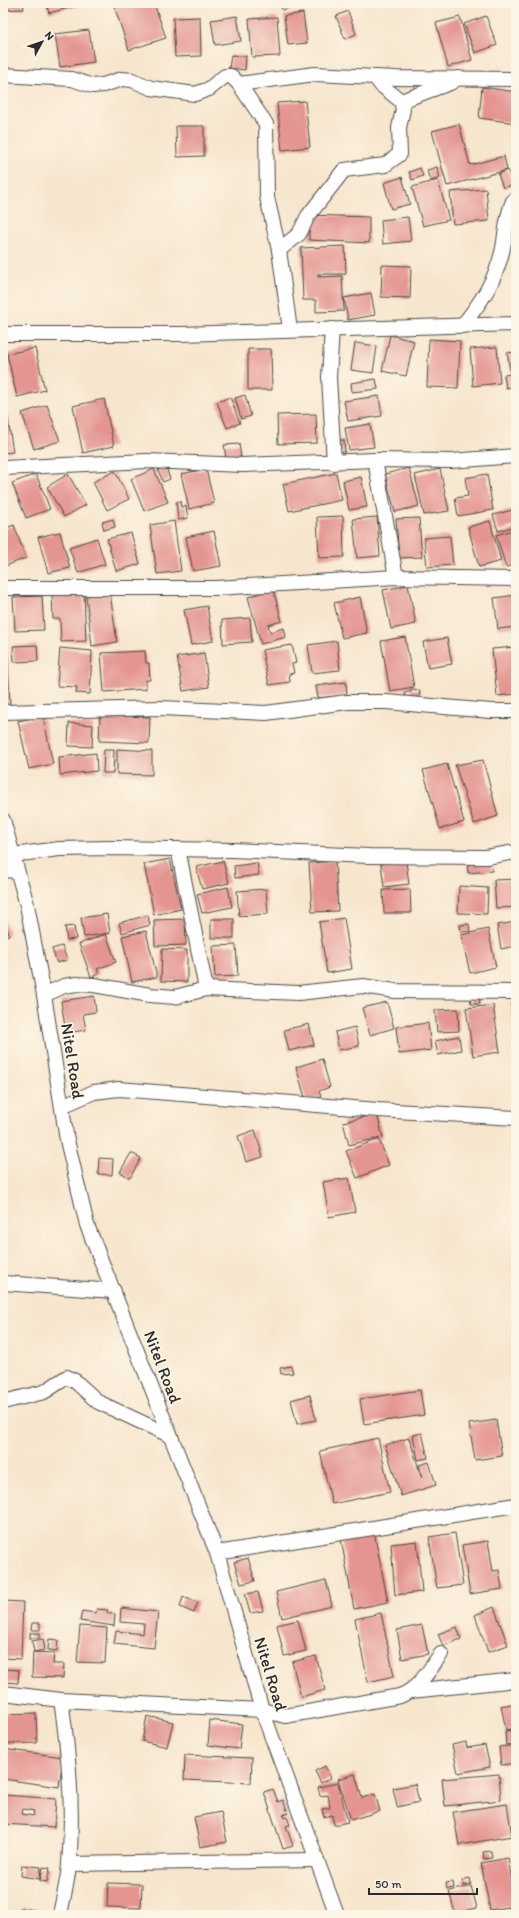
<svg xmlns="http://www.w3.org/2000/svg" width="519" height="1918" viewBox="0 0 519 1918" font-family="Itim,sans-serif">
<rect width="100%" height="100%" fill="#fcf5e5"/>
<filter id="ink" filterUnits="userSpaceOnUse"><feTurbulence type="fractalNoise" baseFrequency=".025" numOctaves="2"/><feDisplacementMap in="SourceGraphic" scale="8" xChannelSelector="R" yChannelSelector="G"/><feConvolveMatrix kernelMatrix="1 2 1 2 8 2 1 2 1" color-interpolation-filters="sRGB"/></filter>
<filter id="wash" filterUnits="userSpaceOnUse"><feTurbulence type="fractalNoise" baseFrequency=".012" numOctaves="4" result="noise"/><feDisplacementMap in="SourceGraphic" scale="16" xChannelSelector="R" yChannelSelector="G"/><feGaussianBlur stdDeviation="0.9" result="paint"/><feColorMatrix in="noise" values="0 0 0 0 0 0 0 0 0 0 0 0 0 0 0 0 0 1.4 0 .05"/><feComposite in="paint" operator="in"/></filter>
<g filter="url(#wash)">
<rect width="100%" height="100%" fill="#f7e6ce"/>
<g id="blocks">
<g fill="#e49592" fill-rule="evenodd">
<path d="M3,3H23L24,9L3,10Z"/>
<path d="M46,3H85V4L49,13Z"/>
<path d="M113,3H154L166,38L129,50Z"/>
<path d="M280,3H306L282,10Z"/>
<path d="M348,11L356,34L345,39L336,16Z"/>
<path d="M303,13L307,43L288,45L284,16Z"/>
<path d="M237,16L241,41L215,45L211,20Z"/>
<path d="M486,16L497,45L475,53L464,24Z"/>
<path d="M200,17L201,56L175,57L173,18Z"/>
<path d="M277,17L280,56L252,57L249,19Z"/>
<path d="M460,17L472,60L448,67L436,23Z"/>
<path d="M89,30L94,62L60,67L55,34Z"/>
<path d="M231,55L246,56L245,70L229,68Z"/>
<path d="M482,87L516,92V123L479,118Z"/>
<path d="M305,101L310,147L282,150L277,103Z"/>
<path d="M459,124L470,165L504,156L507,170L447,186L432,131Z"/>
<path d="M176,126H204V156L177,157Z"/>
<path d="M437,167L440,178L430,181L427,170Z"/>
<path d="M420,168L423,176L412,180L409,172Z"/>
<path d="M508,170L513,185L503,188L498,174Z"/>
<path d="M402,177L410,204L391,209L384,183Z"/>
<path d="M438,180L449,220L423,226L412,187Z"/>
<path d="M486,189L489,221L453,224L450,192Z"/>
<path d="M309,215L369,217V243L309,240Z"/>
<path d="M408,217L411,241L383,244L381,220Z"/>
<path d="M345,246L346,274H318V277L342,276L344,311L316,312V300H303L301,248Z"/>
<path d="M382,265L411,266L410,298L381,297Z"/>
<path d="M371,293L375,315L348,320L344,298Z"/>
<path d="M390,335L414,341L406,376L382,371Z"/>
<path d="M429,339L460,341L458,388L427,387Z"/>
<path d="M355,343L377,346L373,373L351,370Z"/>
<path d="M497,347L500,383L473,386L470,349Z"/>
<path d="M35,348L45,390L17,397L7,354Z"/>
<path d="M248,349H271L272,390H248Z"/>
<path d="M516,352V386L506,388L504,375L511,374L507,353Z"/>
<path d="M376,379L378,389L352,392L351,383Z"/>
<path d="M3,387L13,452L3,453Z"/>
<path d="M245,395L251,416L241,419L235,398Z"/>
<path d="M379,396L382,416L348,421L344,401Z"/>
<path d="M230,397L240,423L227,428L217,402Z"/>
<path d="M104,399L114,446L83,453L73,406Z"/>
<path d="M47,405L60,441L34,449L22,413Z"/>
<path d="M316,414L317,443L278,444L277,415Z"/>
<path d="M370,424L374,447L349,450L345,428Z"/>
<path d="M338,440H344L345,452H338Z"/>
<path d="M239,444L241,457L226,459L224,445Z"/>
<path d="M166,467L170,479L163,482L158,470Z"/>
<path d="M409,468L419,506L395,512L385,474Z"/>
<path d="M154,469L168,502L144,511L131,479Z"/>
<path d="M206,469L214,503L189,509L181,474Z"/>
<path d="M440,469L449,511L424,515L415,475Z"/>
<path d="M115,471L129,499L107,510L93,482Z"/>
<path d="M336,473L342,500L289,511L283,484Z"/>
<path d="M36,474L50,509L26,518L12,483Z"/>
<path d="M68,474L86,505L64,517L47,487Z"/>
<path d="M487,474L493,510L458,516L455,498L468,496L465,478Z"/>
<path d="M361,477L367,507L349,510L343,481Z"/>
<path d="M180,501L181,507L186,506L188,518L178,520L176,502Z"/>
<path d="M516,509V526L498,531L493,515Z"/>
<path d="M343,516L344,557L319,558L317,517Z"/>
<path d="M377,517L380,556L357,558L353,519Z"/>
<path d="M419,518L422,557L399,558L396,519Z"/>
<path d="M113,519L115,527L104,530L102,522Z"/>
<path d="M174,521L181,571L157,574L150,525Z"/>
<path d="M490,521L501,561L479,567L468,527Z"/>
<path d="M14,525L26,558L3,567V529Z"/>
<path d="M516,529V564L506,567L496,535Z"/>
<path d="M214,531L221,566L193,571L186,537Z"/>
<path d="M60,532L70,568L48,573L38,537Z"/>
<path d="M131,533L140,564L116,571L107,539Z"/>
<path d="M450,536L453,565L427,567L424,538Z"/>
<path d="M97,538L105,564L78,573L69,547Z"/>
<path d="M408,585L416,624L391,629L383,590Z"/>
<path d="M273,589L282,621L268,625L270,632L284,628L286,637L261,644L248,597Z"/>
<path d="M52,593H84L86,641L61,642L60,619H53Z"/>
<path d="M110,593L117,642L92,646L86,596Z"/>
<path d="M516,595V627L498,629L494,598Z"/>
<path d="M42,596L44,630L15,631L13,597Z"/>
<path d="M360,597L367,633L342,638L334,603Z"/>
<path d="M207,606L213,641L191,645L184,610Z"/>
<path d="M250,618L252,642L223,644L222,620Z"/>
<path d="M405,637L414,687L390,691L381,641Z"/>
<path d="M447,638L452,664L428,668L423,642Z"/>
<path d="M337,641L340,670L312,673L308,645Z"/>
<path d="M7,645L10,705H3V646Z"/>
<path d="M37,645L38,661L14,662L13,646Z"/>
<path d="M292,645L296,663L292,664L294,673L289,674L290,682L269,685L262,650Z"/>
<path d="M516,647V694L497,696L492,649Z"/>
<path d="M60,648L92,651L90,694L76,693L77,687L57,686Z"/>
<path d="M145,651L146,663H149L150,680H146V689L104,692L101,653Z"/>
<path d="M204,653L209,687L183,691L177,657Z"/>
<path d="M346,682L347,695L318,698L316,686Z"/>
<path d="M411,689L420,690L419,699L405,697V692H411Z"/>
<path d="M100,715L150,717L149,743L99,741Z"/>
<path d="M43,716L53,764L29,769L18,721Z"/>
<path d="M69,723L93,725L92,747L68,746Z"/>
<path d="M117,749L152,751V775L117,774Z"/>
<path d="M104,750H114L113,773H103Z"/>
<path d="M96,753L97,771L60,775L59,757Z"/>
<path d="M483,760L498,816L474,824L455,765Z"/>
<path d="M447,764L464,822L440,829L423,770Z"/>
<path d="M491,858L492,871L468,873L467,860Z"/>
<path d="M170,859L181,909L154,915L144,864Z"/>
<path d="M223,861L229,883L202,889L196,867Z"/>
<path d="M335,861L338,911L312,912L309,863Z"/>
<path d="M406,861L409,884L384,887L381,864Z"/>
<path d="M257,863L259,875L235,878L234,866Z"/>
<path d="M516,879V907L496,908L494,880Z"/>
<path d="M459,886L488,888L487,914L458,913Z"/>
<path d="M228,887L232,907L202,913L197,894Z"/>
<path d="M266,889L268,914L239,916L237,891Z"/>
<path d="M410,889L411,913H384L383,890Z"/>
<path d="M3,913L9,935L3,937Z"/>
<path d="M107,914L110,933L84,937L81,918Z"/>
<path d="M148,915L150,925L122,933L119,923Z"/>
<path d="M344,918L352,969L327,973L319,922Z"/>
<path d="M185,919L186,945L155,946L154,920Z"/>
<rect x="211" y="919" width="23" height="19"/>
<path d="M516,922V946L501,949L497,925Z"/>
<path d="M469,924L470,931L461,932L460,925Z"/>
<path d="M74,926L76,939L67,940L65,927Z"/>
<path d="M488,929L496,967L470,973L461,935Z"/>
<path d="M146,931L157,977L132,982L122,936Z"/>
<path d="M106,934L116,962L97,969L99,974L91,977L79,944Z"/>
<path d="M236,945L238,976L215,977L213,946Z"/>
<path d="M62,946L67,960L57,963L52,949Z"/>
<path d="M162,949L187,950V982L161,981Z"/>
<path d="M94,996L96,1012L83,1014L86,1030L66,1033L61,1001Z"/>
<path d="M470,996H479L480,1004H471Z"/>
<path d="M387,1002L394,1028L370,1035L362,1008Z"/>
<path d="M511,1004H516V1037L515,1038Z"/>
<path d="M493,1005L500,1052L473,1056L466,1008Z"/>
<path d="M458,1009L459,1031L437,1032L435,1010Z"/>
<path d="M428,1023L431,1050L399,1054L396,1027Z"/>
<path d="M309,1024L314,1045L289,1051L284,1030Z"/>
<path d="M355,1027L359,1046L339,1050L335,1032Z"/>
<path d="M459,1036L461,1050L438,1055L435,1041Z"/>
<path d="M322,1059L330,1087L319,1091L321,1097L306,1101L296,1067Z"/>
<path d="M377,1114L383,1137L349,1145L343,1122Z"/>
<path d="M255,1130L263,1157L246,1162L238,1136Z"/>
<path d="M379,1139L389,1165L357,1178L346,1151Z"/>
<path d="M131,1153L141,1158L130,1178L120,1172Z"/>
<path d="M99,1158L113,1159L112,1175L98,1174Z"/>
<path d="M349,1178L355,1212L329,1217L323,1182Z"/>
<path d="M291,1366L293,1373L281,1374L280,1368Z"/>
<path d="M420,1390L424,1415L364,1424L360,1399Z"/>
<path d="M310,1395L316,1420L297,1424L291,1400Z"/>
<path d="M496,1420L502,1456L475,1460L469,1424Z"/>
<path d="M422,1433L428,1458L418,1460L413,1435Z"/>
<path d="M378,1438L390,1492L332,1504L320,1451Z"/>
<path d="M409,1438L422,1478L419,1465L429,1462L436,1485L401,1496L385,1445Z"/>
<path d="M374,1532L388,1602L354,1609L341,1539Z"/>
<path d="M455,1533L463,1585L437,1588L429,1537Z"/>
<path d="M417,1541L422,1592L395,1595L391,1544Z"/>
<path d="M488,1541L493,1571L499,1570L502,1589L470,1594L462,1545Z"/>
<path d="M248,1558L255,1581L241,1584L234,1562Z"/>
<path d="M326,1580L332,1606L282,1618L276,1592Z"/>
<path d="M258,1592L263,1611L250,1613L245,1594Z"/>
<path d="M183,1597L198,1602L194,1613L180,1607Z"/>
<path d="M3,1601L23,1602L21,1659L3,1658Z"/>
<path d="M494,1607L508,1645L488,1652L475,1615Z"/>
<path d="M121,1608L158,1612L154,1648L114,1644L116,1631L143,1634L144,1624L120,1622Z"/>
<path d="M97,1609L108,1610L107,1613L115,1614L114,1626L80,1621L82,1611L96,1613Z"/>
<path d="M381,1613L394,1676L368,1682L355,1619Z"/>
<path d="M298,1620L306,1651L284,1656L277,1625Z"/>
<path d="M32,1623H40V1630H31Z"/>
<path d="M422,1625L428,1654L402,1659L397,1630Z"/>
<path d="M80,1626L107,1628L105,1663L77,1662Z"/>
<path d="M457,1627L461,1639L443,1646L438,1634Z"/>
<rect x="30" y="1633" width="10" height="5"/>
<path d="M43,1639L45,1650L34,1652L32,1641Z"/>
<path d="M49,1639L58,1640L57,1651L48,1650Z"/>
<path d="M33,1652L54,1653L53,1664H64L63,1678L32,1677Z"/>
<path d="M316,1656L325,1690L301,1697L292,1662Z"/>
<path d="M3,1669L19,1670L18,1683L3,1682Z"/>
<path d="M516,1703V1728L506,1730L501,1706Z"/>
<path d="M36,1713L37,1743L3,1744V1714Z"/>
<path d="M147,1716L173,1722L167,1747L142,1741Z"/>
<path d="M210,1720L242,1724L239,1749L208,1745Z"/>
<path d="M516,1730V1744L506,1745L505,1731Z"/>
<path d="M466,1742L467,1748L485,1745L490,1767L458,1773L452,1745Z"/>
<path d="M516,1745V1763L501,1765L499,1747Z"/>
<path d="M3,1749L63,1757L59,1787L3,1779Z"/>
<path d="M185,1755L252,1758L251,1783L184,1780Z"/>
<path d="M325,1766L331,1778L321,1783L315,1771Z"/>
<path d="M355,1774L362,1798L375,1794L380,1811L351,1820L338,1779Z"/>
<path d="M499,1774L501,1800L445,1806L442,1779Z"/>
<path d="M338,1783L348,1822L334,1825L332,1815L324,1817L322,1809L330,1808L328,1795L320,1796L318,1787Z"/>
<path d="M415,1784L419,1802L397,1807L393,1788Z"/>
<path d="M273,1789L278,1802L283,1800L288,1813L283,1815L284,1818L287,1817L290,1825L286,1826L293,1846L283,1849L264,1792Z"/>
<path d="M5,1795L56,1799L54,1827L3,1824ZM23,1809L34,1811L33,1816L22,1814Z"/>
<path d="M507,1804L512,1836L459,1845L453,1812Z"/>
<path d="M221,1812L227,1842L200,1847L194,1817Z"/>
<path d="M491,1851L492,1858L484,1859L483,1852Z"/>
<path d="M508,1858L516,1906L490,1910L481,1863Z"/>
<path d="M22,1865L41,1867L40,1879L21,1876Z"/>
<path d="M43,1867L50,1868L47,1882L40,1881Z"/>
<path d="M470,1878L471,1884L464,1886L462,1880Z"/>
<path d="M453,1882L454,1888L447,1889L446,1883Z"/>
<path d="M108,1883L142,1884L141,1908L107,1907Z"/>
<path d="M471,1886L477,1908L455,1913L449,1891Z"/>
<path d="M21,1908L49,1912V1915H20Z"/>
</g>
</g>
</g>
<g filter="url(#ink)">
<use href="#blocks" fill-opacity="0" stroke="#4a4743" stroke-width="1"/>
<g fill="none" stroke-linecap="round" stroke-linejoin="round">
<g stroke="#4a4743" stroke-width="16">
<g id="minor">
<path d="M3,75L72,79L93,86L103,85L122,79L132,80L151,88L195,94L209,89L225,76H231L239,84L266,124L267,197L279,250L290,330"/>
<path d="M375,77L381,85L401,101"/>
<path d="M239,84L315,74L395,78L516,79"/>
<path d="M279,250L299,234L308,216L344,170L385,165L400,154L399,128L403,109L401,101L450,83L458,78"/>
<path d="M462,326C482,301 496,280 503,248C506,231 506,217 513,201L516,200"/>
<path d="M332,329L329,377L334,463"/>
<path d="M3,334H181L516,324"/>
<path d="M375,460L396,577"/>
<path d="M3,468L147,461L243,465L375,460L451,461L516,456"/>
<path d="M3,588H216L396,577L516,579"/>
<path d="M3,712L161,708L266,713L347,702H386L491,711H516"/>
<path d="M3,820L27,905L44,995L67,1140L87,1225L217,1553L262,1710L337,1915"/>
<path d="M178,849L206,989"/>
<path d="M13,855L59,849L110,848L232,850L369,856L486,857L516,852"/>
<path d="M3,870L17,871"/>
<path d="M44,995L64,986L77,984L94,985L150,995L175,997L206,989L298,993L363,986L395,991L516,992"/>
<path d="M62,1106L94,1092L119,1089L378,1110L516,1118"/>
<path d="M3,1283L114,1291"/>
<path d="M3,1402L44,1392L67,1377L75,1381L98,1402L171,1436"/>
<path d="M217,1553L516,1505"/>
<path d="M411,1691L516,1680"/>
<path d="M3,1693L61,1700L262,1710L285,1716L400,1696C420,1688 429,1670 441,1654"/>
<path d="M69,1864L317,1860"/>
<path d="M60,1915C63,1898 68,1881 69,1864C74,1809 69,1754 61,1700"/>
</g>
</g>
<use href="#minor" stroke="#fff" stroke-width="14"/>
</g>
</g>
<g text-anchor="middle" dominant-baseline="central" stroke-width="3.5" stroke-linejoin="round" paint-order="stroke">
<g font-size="17" fill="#2b2b2b" stroke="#fcf5e5">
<text transform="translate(73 1061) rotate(81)">Nitel Road</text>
<text transform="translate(163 1367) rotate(69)">Nitel Road</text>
<text transform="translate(271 1674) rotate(73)">Nitel Road</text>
</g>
</g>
<rect width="519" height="1918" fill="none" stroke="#fcf5e5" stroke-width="16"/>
<g transform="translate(42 42) rotate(50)" stroke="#fcf5e5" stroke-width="3" paint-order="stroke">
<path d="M0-3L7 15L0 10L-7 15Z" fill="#2b2b2b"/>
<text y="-6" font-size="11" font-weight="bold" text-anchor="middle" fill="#2b2b2b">N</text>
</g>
<path d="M369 1888v6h108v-6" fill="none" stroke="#2b2b2b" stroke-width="2"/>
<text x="375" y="1888" font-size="12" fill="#2b2b2b" stroke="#fcf5e5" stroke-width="3" paint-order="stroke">50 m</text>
</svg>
